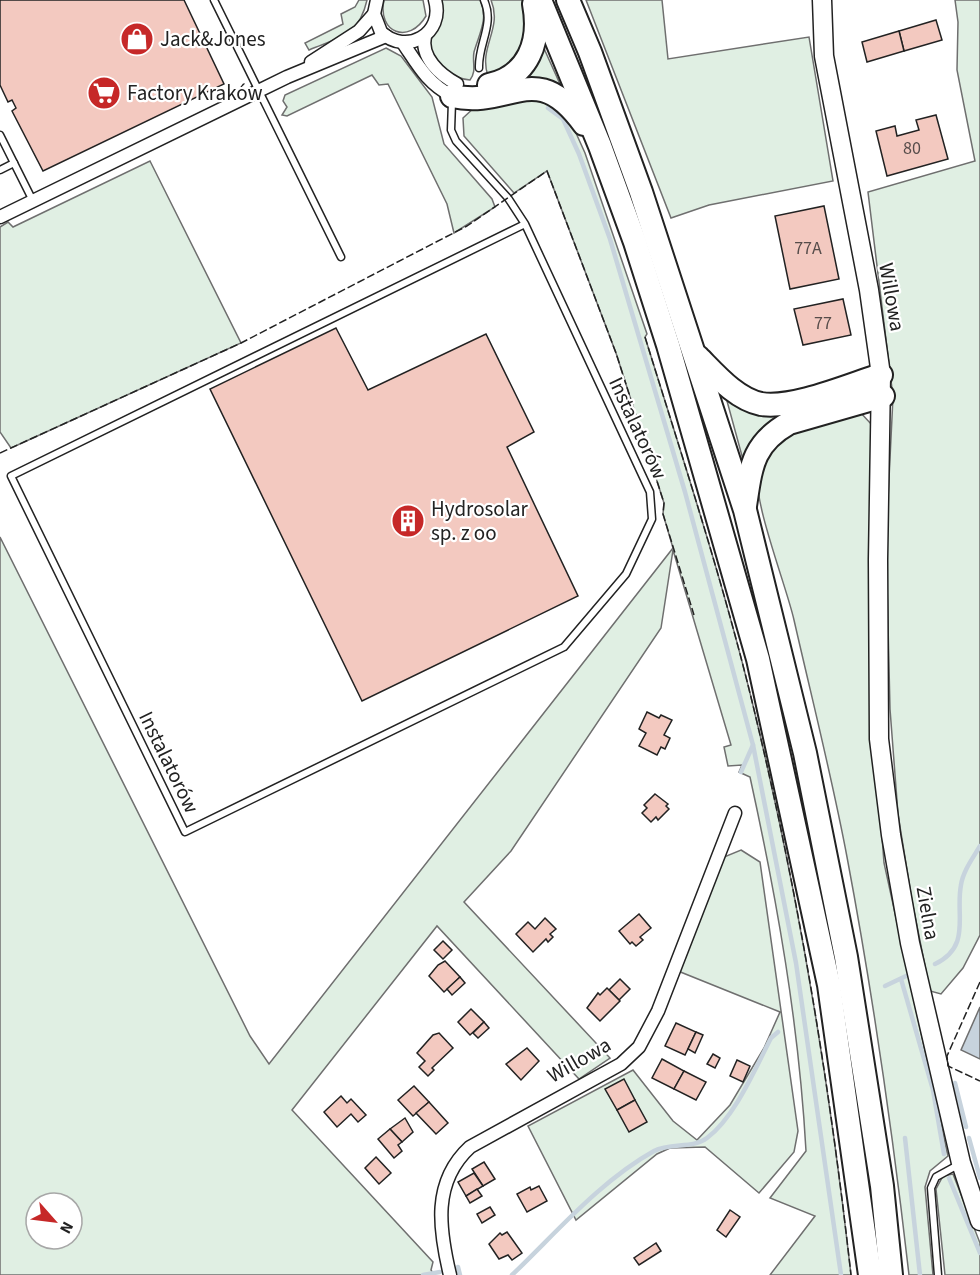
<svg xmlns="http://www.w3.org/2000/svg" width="980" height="1275" viewBox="0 0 980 1275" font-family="'Source Sans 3',sans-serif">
<rect width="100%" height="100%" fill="#fff"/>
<g fill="#e0efe3" stroke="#6f6f6f" stroke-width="1.5" fill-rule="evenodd">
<path d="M359,0H367C359,36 340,37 309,50L305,43L343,24L341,14L355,7Z"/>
<path d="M384,0H423L426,16C409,45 377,33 384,0Z"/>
<path d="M440,0H480C489,18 479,34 474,52C472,63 477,71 470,80C450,78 435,64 430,45Z"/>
<path d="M491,0H523L532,19L511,69L488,76C478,47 503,29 491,0Z"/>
<path d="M586,0H662L668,59L809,37L833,181L709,205L671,218Z"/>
<path d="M955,0H980V935L963,968L941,994L930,991L912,901L898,814L890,709L886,540L893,397L868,192L975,161L957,70L958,22Z"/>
<path d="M542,44L564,93L517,81Z"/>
<path d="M386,48L401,56L432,97L444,144L492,199L495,207L454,233L447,204L388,84L379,85L372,75L287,116L282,115L287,107L283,101L285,95Z"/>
<path d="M515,98L546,100L571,122L585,153L647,334L645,337C684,463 726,590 756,718C800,902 830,1087 851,1275H770L815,1216L770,1198L806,1151C799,1024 777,900 750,777L739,772L742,765L728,766L724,747L731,745L673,550L661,628L511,851L464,902L610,1058L579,1079L437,926L292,1110L433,1262L431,1270L434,1275H0V537L250,1036L269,1064L673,548L663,514L664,503L616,353L547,171L514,193L464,136L463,118L476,106ZM36,1203H72V1239H36Z"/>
<path d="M150,161L241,343L11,448L0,432V227L8,222L13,227Z"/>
<path d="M724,390L789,417L745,467Z"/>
<path d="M860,412L872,425L873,718L884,863L948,1156L930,1171L925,1187L933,1275H909C893,1135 873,995 847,857C832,777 812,699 794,620C787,588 752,499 758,473C770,425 819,419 860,412Z"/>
<path d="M741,850L760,862L798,1131L794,1152L759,1193L705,1147L670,1148L657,1154L576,1220L528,1126L633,1070L673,1121L697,1140L730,1105L764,1048L780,1012L678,971L724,857Z"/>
<path d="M953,1174L980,1243V1275H945L936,1189L943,1176Z"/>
</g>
<path fill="#c7d3dd" stroke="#6f6f6f" stroke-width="1.5" d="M980,1007V1059L961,1050Z"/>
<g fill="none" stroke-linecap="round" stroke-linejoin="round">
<g stroke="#c7d3dd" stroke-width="4.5">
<path d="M548,108L563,119L579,154L610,239L685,492L753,745L796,963L841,1275"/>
<path d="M741,772L753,745"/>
<path d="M935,964C972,946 955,915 961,885C963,871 973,858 980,846"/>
<path d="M901,979L933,1090L944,1154"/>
<path d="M885,986L906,976"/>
<path d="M955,1083L966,1127"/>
<path d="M905,1138L920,1275"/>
<path d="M969,1138L980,1178"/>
<path d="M949,1178L980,1253"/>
<path d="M458,1267L460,1275"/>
<path d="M423,1275L440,1272"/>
<path d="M512,1275C556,1233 600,1181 654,1151C670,1142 693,1149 707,1138C735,1117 755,1069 771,1038L778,1032"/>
</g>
</g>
<g fill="#f3c9c0" stroke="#222" stroke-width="1.5">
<path d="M0,0H184L224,84L43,171L12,111L16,108L12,100L8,102L0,85Z"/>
<path d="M936,20L942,40L904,51L899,31Z"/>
<path d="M899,31L904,51L867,62L862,42Z"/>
<path d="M936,115L948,159L887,176L876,131L895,126L897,136L919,130L916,120Z"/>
<path d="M824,206L839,279L790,289L775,216Z"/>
<path d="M843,299L851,335L803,345L794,309Z"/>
<path d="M336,328L368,390L486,334L534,432L507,447L578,596L362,701L210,389Z"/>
<path d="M647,712L659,718L661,715L672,720L664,735L670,738L665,749L661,747L657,755L639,746L646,733L639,729Z"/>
<path d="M655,794L668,804L666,806L669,809L658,820L656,817L651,822L642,813L647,808L644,805Z"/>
<path d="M639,914L651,928L640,937L643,940L636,946L632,942L630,944L619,931Z"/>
<path d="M545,918L556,929L550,934L553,937L548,942L546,939L533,952L516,934L528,922L535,929Z"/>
<path d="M443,941L452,950L443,959L434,950Z"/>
<path d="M445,961L460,977L444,992L429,976L438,965Z"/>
<path d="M460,977L465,983L452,995L447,989Z"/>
<path d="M620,979L630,989L619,1000L609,990Z"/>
<path d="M607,988L620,1001L600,1021L587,1008L598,993L600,995Z"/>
<path d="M471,1009L484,1022L470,1035L458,1022Z"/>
<path d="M484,1022L489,1028L478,1038L473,1033Z"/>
<path d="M676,1023L696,1032L685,1055L665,1046Z"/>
<path d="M696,1032L703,1035L695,1053L688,1049Z"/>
<path d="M439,1033L453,1048L432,1068L434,1070L428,1076L419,1067L425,1061L417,1053L433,1035Z"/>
<path d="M527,1048L539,1061L521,1080L506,1064Z"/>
<path d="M713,1054L720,1058L715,1068L707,1064Z"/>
<path d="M662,1059L684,1071L674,1089L652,1078Z"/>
<path d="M737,1060L750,1066L743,1082L730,1076Z"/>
<path d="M684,1071L706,1082L696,1100L674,1089Z"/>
<path d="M624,1079L635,1100L617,1110L605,1089Z"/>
<path d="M414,1086L429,1102L413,1116L398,1100Z"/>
<path d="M341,1096L347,1103L351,1099L366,1115L358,1122L351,1114L337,1127L324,1112Z"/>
<path d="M635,1100L647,1122L629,1132L617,1110Z"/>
<path d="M429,1102L448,1123L436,1134L416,1113Z"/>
<path d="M405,1118L413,1132L402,1142L390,1129Z"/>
<path d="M390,1129L402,1142L398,1145L402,1151L394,1158L378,1139Z"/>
<path d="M376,1157L391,1173L379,1184L365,1168Z"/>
<path d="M484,1162L495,1179L483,1186L472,1169Z"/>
<path d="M474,1173L483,1186L466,1196L458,1182Z"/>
<path d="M539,1186L547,1201L527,1212L517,1194L530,1187L531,1190Z"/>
<path d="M477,1189L482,1196L470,1203L466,1196Z"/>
<path d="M490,1207L495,1215L482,1223L477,1214Z"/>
<path d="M730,1210L740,1217L726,1237L717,1230Z"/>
<path d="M507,1232L522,1253L512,1260L508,1255L499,1259L489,1244L500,1233L502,1235Z"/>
<path d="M656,1243L661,1251L639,1265L634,1258Z"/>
</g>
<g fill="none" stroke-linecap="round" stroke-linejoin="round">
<g stroke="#222" stroke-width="9">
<g id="lane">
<path d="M214,0L341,257"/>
<path d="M479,68C478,43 495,25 484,0"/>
<path d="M452,102L451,130L456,141L508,198L525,224L650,492L652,519L626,574L564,647L185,832L11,476L525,224"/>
<path d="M0,135L33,201"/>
<path d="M0,170L14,163"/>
<path d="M938,1275L931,1188L936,1177L958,1165"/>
</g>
</g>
<g stroke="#222" stroke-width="15">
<g id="street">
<path d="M377,0L374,14L381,32C406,56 445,34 435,0"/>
<path d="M425,36C420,57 440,75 457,84"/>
<path d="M403,43C418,65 427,83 452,96"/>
<path d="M311,62L359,31L374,14"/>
<path d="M0,217L287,77L386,36"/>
<path d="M450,1275C439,1229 432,1182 470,1147L621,1064L639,1047L658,1011L735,813"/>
</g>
</g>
<g stroke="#222" stroke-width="21">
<path id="secondary" d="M822,0L824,56L869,290L881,375L878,560L879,739L891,835L910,943L961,1163L980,1221"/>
</g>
<g stroke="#222" stroke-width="26">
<g id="highway">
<path d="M540,0L600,146L635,242L668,345L758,659L829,985L870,1275"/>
<path d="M568,0L590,52L641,192L745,510L805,753L846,957L882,1186L891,1275"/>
<path d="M489,85C529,76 541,41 534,4"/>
<path d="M452,96C512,109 535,57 584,124"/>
<path d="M698,357C715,374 736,399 761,404C794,409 849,385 881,375"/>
<path d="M745,506C751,467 752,444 789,423L883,396"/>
</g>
</g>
<use href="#lane" stroke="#fff" stroke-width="6"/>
<use href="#street" stroke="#fff" stroke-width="12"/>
<use href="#secondary" stroke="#fff" stroke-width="18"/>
<use href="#highway" stroke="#fff" stroke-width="22"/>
<g stroke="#222" stroke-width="1.5" stroke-dasharray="8 3" stroke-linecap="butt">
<path d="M645,337C684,463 726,590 756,718C800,902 830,1087 851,1275"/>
<path d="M0,453L241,343L467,226L547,171L616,353L664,503L663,514L694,615"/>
<path d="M980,982L947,1056L948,1066L980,1081"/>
</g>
</g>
<defs>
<g id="shop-disc" transform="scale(1.725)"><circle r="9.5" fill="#c62828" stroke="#fff"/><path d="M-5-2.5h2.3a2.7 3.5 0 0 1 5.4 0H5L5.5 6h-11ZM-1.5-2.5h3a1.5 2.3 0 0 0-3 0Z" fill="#fff"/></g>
<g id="supermarket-disc" transform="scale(1.725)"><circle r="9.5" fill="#c62828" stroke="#fff"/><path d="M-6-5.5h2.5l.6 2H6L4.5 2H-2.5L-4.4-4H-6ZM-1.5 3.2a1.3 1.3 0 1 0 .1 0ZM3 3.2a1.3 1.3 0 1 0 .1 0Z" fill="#fff"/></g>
<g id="building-disc" transform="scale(1.725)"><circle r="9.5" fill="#c62828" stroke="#fff"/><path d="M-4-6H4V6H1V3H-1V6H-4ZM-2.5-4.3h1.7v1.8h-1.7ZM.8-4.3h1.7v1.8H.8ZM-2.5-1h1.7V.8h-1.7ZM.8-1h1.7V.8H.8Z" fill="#fff"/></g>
</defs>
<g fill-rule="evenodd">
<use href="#shop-disc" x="137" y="39"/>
<use href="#supermarket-disc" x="104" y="93"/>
<use href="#building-disc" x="408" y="521"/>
</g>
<g text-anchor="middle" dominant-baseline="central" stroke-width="4.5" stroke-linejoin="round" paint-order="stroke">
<g font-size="18" fill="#564c4a">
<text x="912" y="148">80</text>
<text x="808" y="248">77A</text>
<text x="823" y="323">77</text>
</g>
<g font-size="21" fill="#222" stroke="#fff" text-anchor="start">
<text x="160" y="39">Jack&amp;Jones</text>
<text x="127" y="93">Factory Kraków</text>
<text x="431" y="509">Hydrosolar<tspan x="431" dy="24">sp. z oo</tspan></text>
</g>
<g font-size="21" fill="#222" stroke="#fff">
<text transform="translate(892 297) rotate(80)">Willowa</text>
<text transform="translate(638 428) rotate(65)">Instalatorów</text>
<text transform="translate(169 762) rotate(64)">Instalatorów</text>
<text transform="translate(928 913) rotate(80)">Zielna</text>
<text transform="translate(579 1060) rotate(-30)">Willowa</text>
</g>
</g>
<g transform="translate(54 1221) rotate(118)"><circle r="28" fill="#ffffff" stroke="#a7a7a7" stroke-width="1.5"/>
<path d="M0-4.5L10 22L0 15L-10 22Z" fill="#c62828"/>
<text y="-9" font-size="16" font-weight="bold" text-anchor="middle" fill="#222222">N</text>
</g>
</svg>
